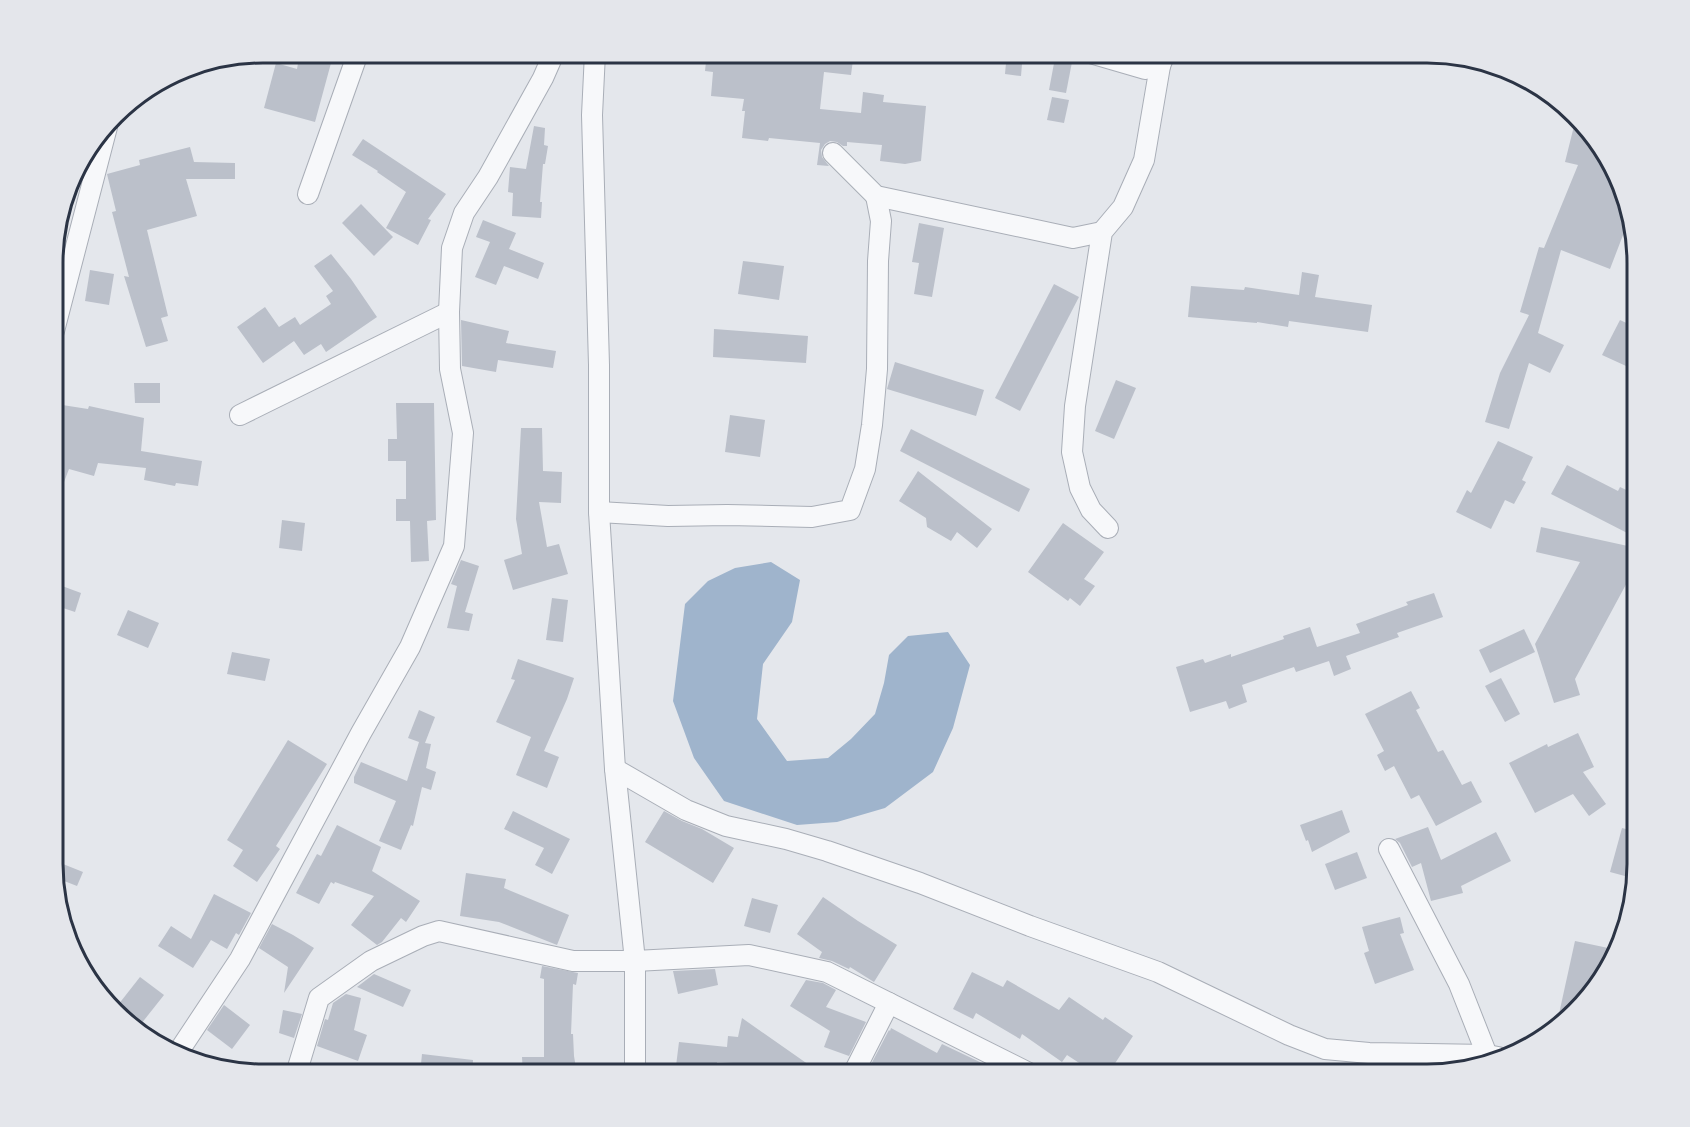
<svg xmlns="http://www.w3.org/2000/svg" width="1690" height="1127" viewBox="0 0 1690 1127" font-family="'IBM Plex Sans',sans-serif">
<rect width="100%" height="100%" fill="#e4e7ec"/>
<path fill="#9fb4cc" d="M771,562L800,580L792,622L763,664L757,719L787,761L828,758L851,739L875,714L884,683L889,655L908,636L948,632L970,665L953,728L933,772L885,808L837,822L797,825L724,801L694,758L673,701L685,604L708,581L735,568Z"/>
<g fill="#bbc0ca">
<path d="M300,52H334L315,122L264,108L276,63L297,69Z"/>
<path d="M707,52H854L851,75L824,72L820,109L861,113L863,92L884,95L883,102L926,106L921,161L905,164L880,161L882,145L847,142V146H843L837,142L830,141L825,144L821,150L822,157L829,166L817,165L820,143L769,138L768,141L742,138L745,111H742L744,99L711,96L713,72L705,71Z"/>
<path d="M1007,52H1023L1021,76L1005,74Z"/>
<path d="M1055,58L1072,62L1066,93L1049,90Z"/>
<path d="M1052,97L1069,100L1064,123L1047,120Z"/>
<path d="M1575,122L1609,158L1628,222L1610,269L1561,250L1538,333L1564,345L1550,373L1529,363L1509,429L1485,422L1500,373L1529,315L1520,312L1539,247L1544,248L1578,165L1565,162Z"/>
<path d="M534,126L545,128L544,145L548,146L545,164H543L540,202H542L541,218L512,216L513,193L508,192L510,167L526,169Z"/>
<path d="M363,139L446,194L428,219L431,220L418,245L386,228L406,192L377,172L378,171L352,155Z"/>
<path d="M190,147L194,162L235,163V179H186L197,216L147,230L168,316L161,318L168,341L146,347L124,276L129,277L112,212L116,211L107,174L140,165L139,160Z"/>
<path d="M361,204L393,237L374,256L342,223Z"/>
<path d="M483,220L516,233L509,249L544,263L538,279L504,266L496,285L475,277L490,242L476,237Z"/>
<path d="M919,223L944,228L932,297L914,294L919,263L912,262Z"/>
<path d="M331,254L351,279L377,317L326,352L321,344L304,355L294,341L263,363L237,327L265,307L279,327L295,317L300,325L331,304L326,296L333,291L314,266Z"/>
<path d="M743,261L784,266L779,300L738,294Z"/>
<path d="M90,270L114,274L109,305L85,301Z"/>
<path d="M1302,272L1319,275L1315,297L1372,305L1368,332L1289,321L1288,327L1257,322V323L1188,317L1191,286L1244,290L1245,287L1299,295Z"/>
<path d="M1054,284L1079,297L1020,411L995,398Z"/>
<path d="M461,320L509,331L506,343L556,351L553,368L498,360L496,372L462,366Z"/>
<path d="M1620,320L1637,328V371L1602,355Z"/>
<path d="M714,329L808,336L806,363L713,357Z"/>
<path d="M895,362L984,390L976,416L887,389Z"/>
<path d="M1116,380L1136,388L1114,439L1095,431Z"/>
<path d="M134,383H160V403H135Z"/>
<path d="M396,403H434L436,520L427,521L429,561L411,562L410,521H396V499H406V461H388V439H397Z"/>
<path d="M56,404L88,409L89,406L144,418L141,451L202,461L198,486L176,483L175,486L144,480L146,468L98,463L94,476L69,469L56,503L54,502V421Z"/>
<path d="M730,415L765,420L760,457L725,452Z"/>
<path d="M521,428H542L543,471L562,472L561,503L539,502L547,547L559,544L568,574L513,590L504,560L522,554L516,519Z"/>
<path d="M911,429L1030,489L1019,512L900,451Z"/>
<path d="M1498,441L1533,457L1522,480L1526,482L1514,504L1505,500L1491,529L1456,512L1467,490L1471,493Z"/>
<path d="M1567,465L1618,491L1620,487L1637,495V538L1551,494Z"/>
<path d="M918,471L992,529L977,548L957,532L951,541L927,527L926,518L899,501Z"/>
<path d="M282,520L305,523L302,551L279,548Z"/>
<path d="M1063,523L1104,552L1084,579L1095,586L1080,606L1070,598L1068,601L1028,572Z"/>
<path d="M1541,527L1637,548V564L1575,679L1580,695L1554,703L1535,644L1580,562L1536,552Z"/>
<path d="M461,560L479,566L465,612L473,614L469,631L447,628L457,586L451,584Z"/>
<path d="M54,583L81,593L75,612L54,605Z"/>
<path d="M1434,593L1443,617L1397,633L1399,637L1346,656L1351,669L1334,676L1329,661L1296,672L1294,667L1242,685L1247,702L1229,709L1226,701L1190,712L1176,667L1203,659L1205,663L1231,654V657L1284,639L1283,636L1310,627L1317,647L1360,633L1356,624L1408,605L1406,602Z"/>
<path d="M552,598L568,600L563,642L546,640Z"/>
<path d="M128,610L159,623L148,648L117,635Z"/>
<path d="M1524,629L1535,652L1490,673L1479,650Z"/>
<path d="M232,652L270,659L265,681L227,674Z"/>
<path d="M518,659L574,678L567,699L544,751L559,757L547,788L516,775L531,737L496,722L515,680L511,679Z"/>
<path d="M1501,678L1520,714L1505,722L1485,686Z"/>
<path d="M1411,691L1420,708L1416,710L1438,752L1443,750L1462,785L1471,781L1482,802L1436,826L1419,795L1411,799L1394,766L1385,771L1377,755L1384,751L1365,714Z"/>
<path d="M419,710L435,717L425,743L431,744L426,768L436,772L431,790L422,787L413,826L411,825L401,850L379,841L396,801L354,783V777L361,762L407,781L419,742L408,738Z"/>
<path d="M1578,733L1594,767L1583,772L1606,804L1589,816L1573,794L1535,813L1509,763L1547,744L1548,747Z"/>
<path d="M288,740L327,764L276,846L280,849L257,882L233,866L243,850L227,840Z"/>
<path d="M1342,810L1350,832L1312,852L1308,840L1306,841L1300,825Z"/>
<path d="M513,811L570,839L552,874L535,865L544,848L504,829Z"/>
<path d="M664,811L682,821L702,829L734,848L713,883L645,842Z"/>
<path d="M337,825L381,847L372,871L420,901L406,922L401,918L382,942L377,945L351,925L374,896L335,882L334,884L331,882L319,904L296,893L317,854L321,856Z"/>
<path d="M1428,827L1441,860L1496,832L1511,861L1461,886L1463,893L1431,901L1421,863L1412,867L1400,843L1395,839Z"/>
<path d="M1622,828L1637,832L1636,879L1610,872Z"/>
<path d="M1357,852L1367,878L1335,890L1325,864Z"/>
<path d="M58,862L83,872L77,886L54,877V871Z"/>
<path d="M466,873L506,879L504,888L569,915L557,945L499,922L460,916Z"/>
<path d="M214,894L251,913L239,935L236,933L227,949L211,940L193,968L158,946L171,926L191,939Z"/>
<path d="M823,897L858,921L897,945L874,982L850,967L849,969L832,961L819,958L822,952L797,934Z"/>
<path d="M752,898L778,905L770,933L744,926Z"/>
<path d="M1400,917L1404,933L1400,934L1414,970L1375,984L1364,953L1369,951L1362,927Z"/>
<path d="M272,924L293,935L314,948L284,993L288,967L259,948Z"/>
<path d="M1575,941L1613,949L1602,981L1557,1023Z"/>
<path d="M542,966L578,973L576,985L573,984L571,1034H573L574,1056L577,1074H523L522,1057H544V979L540,978Z"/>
<path d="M715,969L718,985L678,994L673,971Z"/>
<path d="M972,972L1003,987L1007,980L1059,1010L1069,997L1103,1020L1105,1017L1133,1036L1108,1074H1096L1067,1055L1062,1062L1022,1034L1020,1039L976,1013L973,1019L953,1009Z"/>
<path d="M374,974L411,990L403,1007L357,987Z"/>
<path d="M140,977L164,995L141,1024L118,1005Z"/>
<path d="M806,980L823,983L836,990L826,1007L866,1022L849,1056L824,1047L830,1031L790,1006Z"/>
<path d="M346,994L361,998L354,1030L367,1035L358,1061L317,1046L325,1019L328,1020L333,1003Z"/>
<path d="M224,1005L250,1025L232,1049L207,1030Z"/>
<path d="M283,1010L302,1014L294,1038L279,1033Z"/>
<path d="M742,1018L822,1074H745L749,1064L717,1062L716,1074H675L679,1042L727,1047L728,1036L738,1037Z"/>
<path d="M891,1028L937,1053L942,1044L1005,1074H866L889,1030L890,1031Z"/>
<path d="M422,1054L473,1060L472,1074H420Z"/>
</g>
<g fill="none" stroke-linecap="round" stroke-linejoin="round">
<g stroke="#a9aeb7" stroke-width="22">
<g id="street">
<path d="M595,53L592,115L599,365V512L615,769L635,961V1074"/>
<path d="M1090,53L1145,69L1160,66"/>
<path d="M833,153L876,196L1073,238L1102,232"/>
<path d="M308,194L358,53"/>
<path d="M54,331L107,127"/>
<path d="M240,415L449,312"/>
<path d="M599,512L668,516L727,515L812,517L850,510L865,469L872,425L877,369L878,261L881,221L876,196"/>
<path d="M1108,528L1091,510L1080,488L1072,452L1075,406L1102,232L1123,207L1144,160L1160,66L1165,53"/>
<path d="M615,769L686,810L726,826L786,839L827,851L920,883L1030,926L1158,972L1289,1035L1325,1049L1369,1053L1487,1055L1498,1057"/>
<path d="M1389,849L1459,984L1487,1055"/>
<path d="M177,1054L240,959L361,733L410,647L454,546L463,433L450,369L449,312L452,248L464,213L488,177L543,78L554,53"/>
<path d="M296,1074L319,998L371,961L423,936L439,931L573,961H635L749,955L827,972L1031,1074"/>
<path d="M853,1074L889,1003"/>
</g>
</g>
<use href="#street" stroke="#f7f8fa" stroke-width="20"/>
</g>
<path d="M0 0H1690V1127H0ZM263 63H1427A200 200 0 0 1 1627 263V864A200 200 0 0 1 1427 1064H263A200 200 0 0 1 63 864V263A200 200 0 0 1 263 63Z" fill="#e4e6eb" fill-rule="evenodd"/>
<path fill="none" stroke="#2b3445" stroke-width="3" d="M263 63H1427A200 200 0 0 1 1627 263V864A200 200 0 0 1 1427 1064H263A200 200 0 0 1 63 864V263A200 200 0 0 1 263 63Z"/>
</svg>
